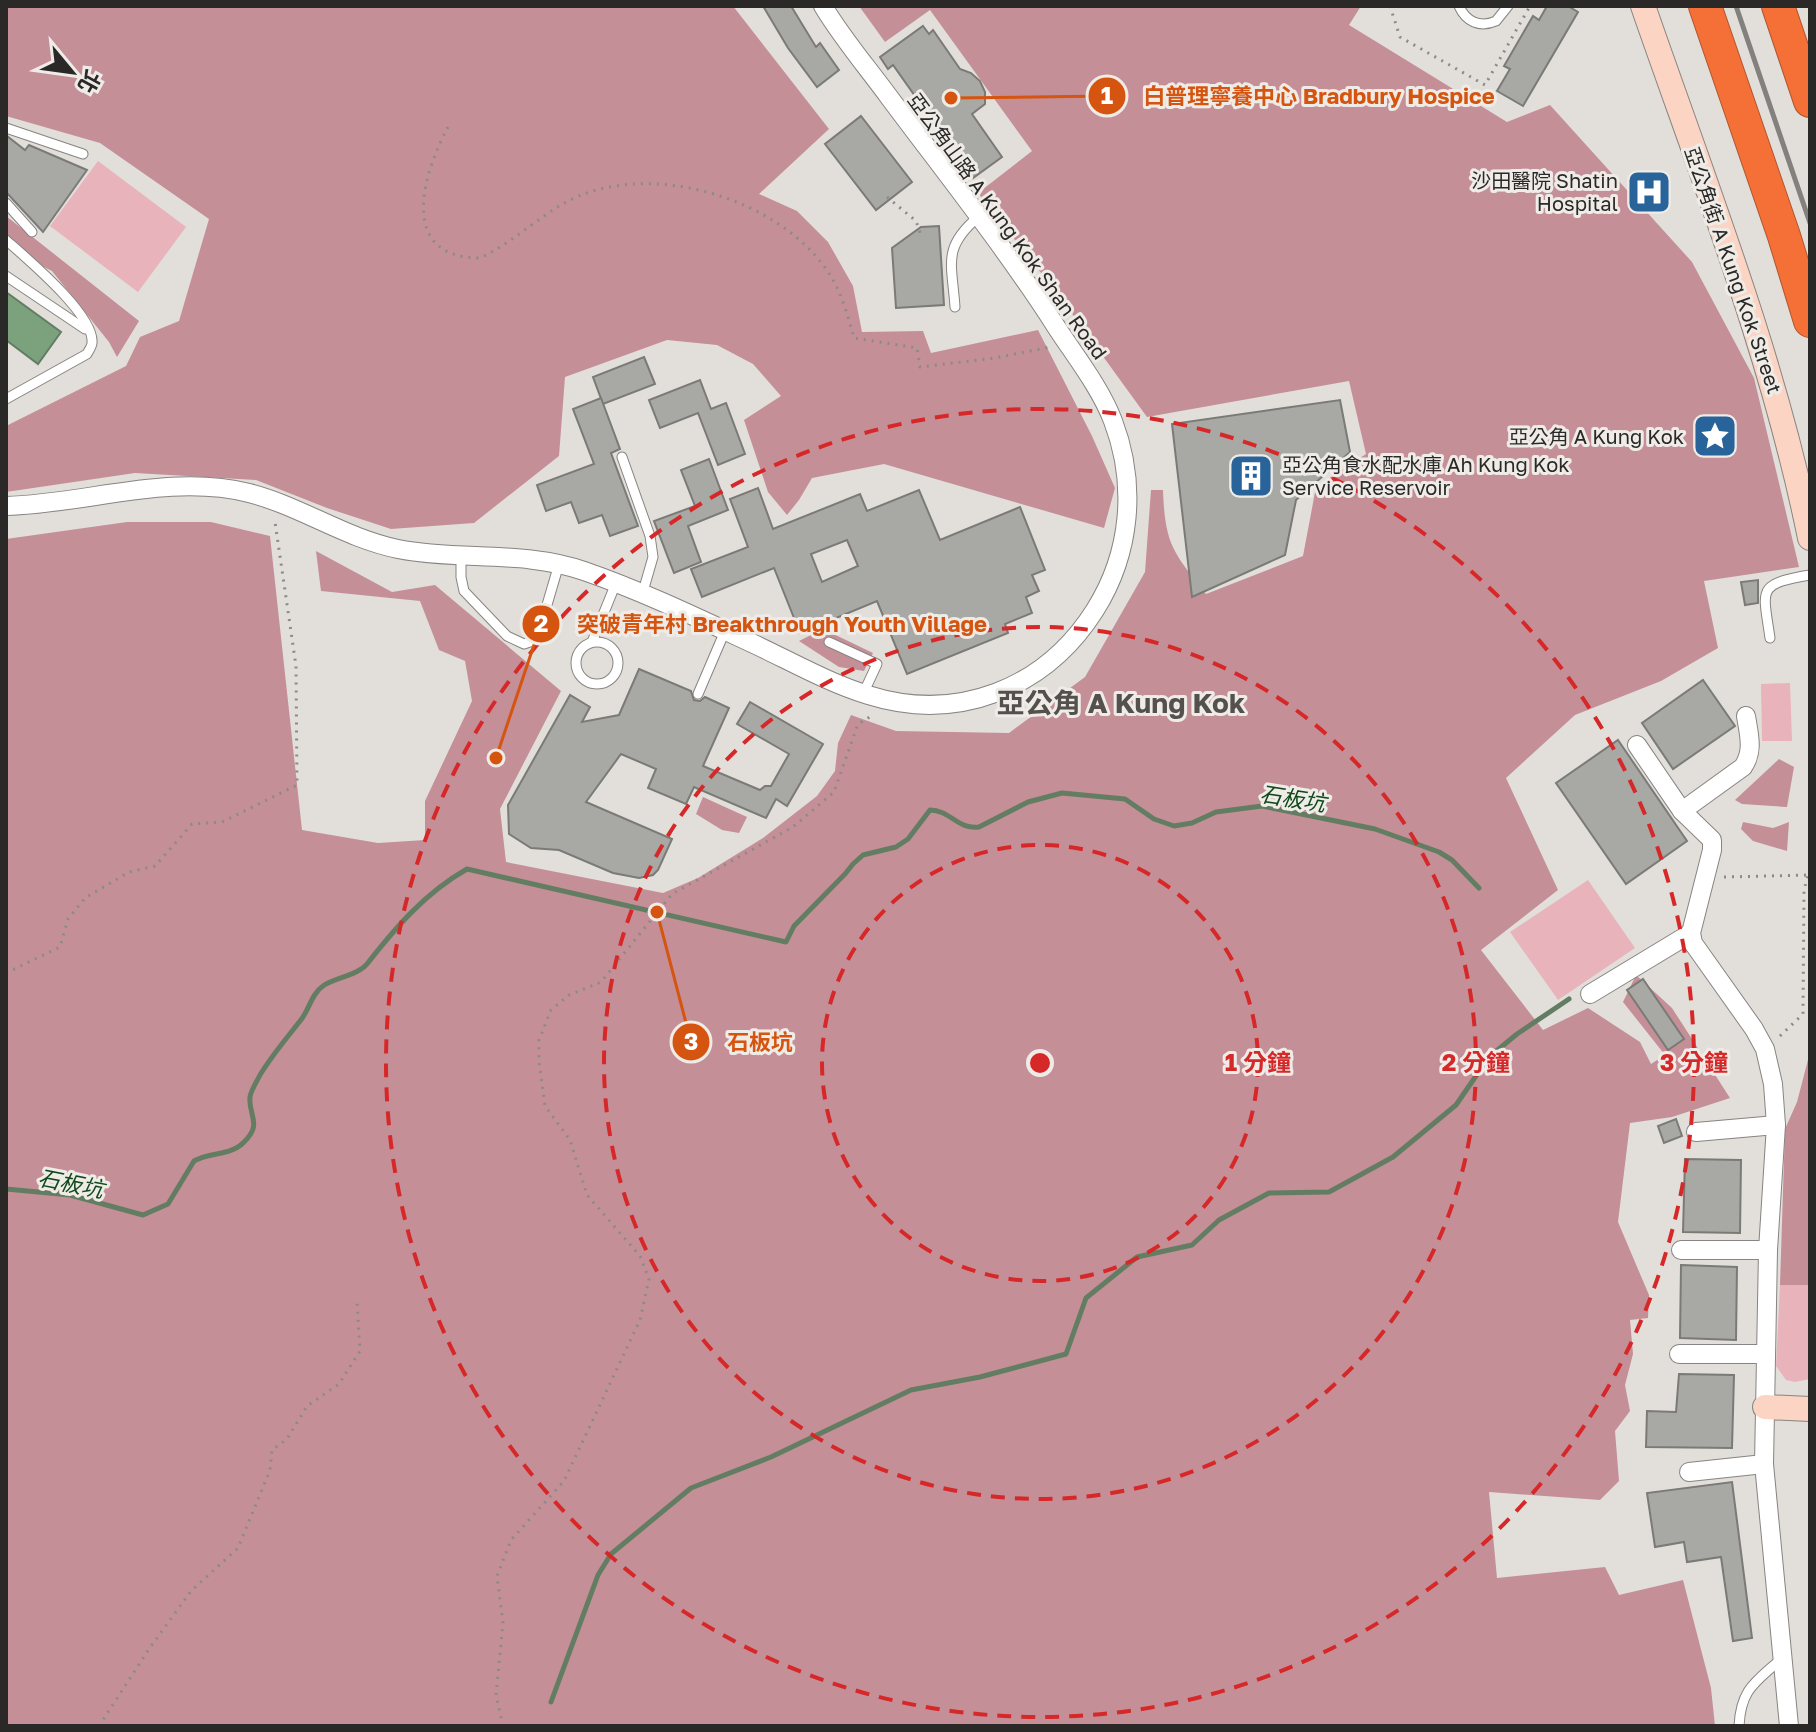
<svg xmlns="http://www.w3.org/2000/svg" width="1816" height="1732" viewBox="0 0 1816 1732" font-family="'Golos Text','Noto Sans TC',sans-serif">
<rect width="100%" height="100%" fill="#e2dfdb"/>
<g fill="#e9b3bb">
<path d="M98,161L186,227L138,292L50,226Z"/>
<path d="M1790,683L1792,741H1762L1761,684Z"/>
<path d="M1588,880L1635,948L1558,1000L1510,932Z"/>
<path d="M1780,1285H1810V1379L1795,1382L1786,1380L1776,1366Z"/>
</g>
<g fill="#c58f98">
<path d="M6,6H733L829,129L759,194L797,211L828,242L853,286L862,332L923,331L931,353L1038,330L1092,436L1115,488L1104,528L884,464L812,478L799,500L787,515L768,492L744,420L781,396L753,364L717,345L667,340L565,377L559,456L474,523L391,529L327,508L256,480L135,473L6,492V426L126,366L140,337L179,321L209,219L100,143L6,116Z"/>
<path d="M859,6H1361L1349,25L1507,122L1550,105L1692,262L1754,378L1799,567L1704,581L1718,648L1661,681L1575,715L1506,778L1558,890L1481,950L1543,1030L1588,1008L1640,1042L1651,1064L1665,1055L1623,1002L1636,975L1672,1008L1730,1098L1672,1117L1630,1123L1618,1222L1649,1295L1648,1318L1630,1320L1633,1354L1625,1385L1630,1411L1615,1431L1619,1481L1600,1500L1489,1492L1497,1578L1605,1567L1619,1595L1683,1580L1711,1688L1715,1726H6V539L127,522H211L270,536L302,830L378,843L425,840V801L472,701L465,661L439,650L420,601L321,591L316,551L392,592L435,585L561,691L500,809L506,862L663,893L698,878L763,838L817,796L835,771L838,743L851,715L896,731L1009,733L1085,677L1145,572L1151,490H1163C1165,545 1173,552 1206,594L1303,556L1316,487L1366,454L1349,381L1147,417L1057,293L978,193L1032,151L930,10L885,42Z"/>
<path d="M6,216L139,321L117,357L109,342L52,271L6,248Z"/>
<path d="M823,629L873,653L864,671L839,667L799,641Z"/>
<path d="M1779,759L1794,767L1787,807L1742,804L1735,800Z"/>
<path d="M703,797L747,817L739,833L722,830L696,814Z"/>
<path d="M1743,822L1773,828L1789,822L1787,851L1753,841L1741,829Z"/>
<path d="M1810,1052V1285H1780L1785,1129L1797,1102Z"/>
</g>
<path fill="#7ba17d" stroke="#637d63" stroke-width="2" d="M6,292L61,332L38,364L6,340Z"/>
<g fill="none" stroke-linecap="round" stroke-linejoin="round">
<g stroke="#637d63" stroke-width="5">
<path d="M6,1189L70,1195L143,1215L168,1204L194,1161C209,1152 231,1156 244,1142C263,1124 248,1115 250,1097C251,1090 257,1081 260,1075C272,1055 286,1039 300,1021C309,1011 311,994 323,986C336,977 357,976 367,964C396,927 425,893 467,869L786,942L794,926L845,874L853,864L863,855L896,847L908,839L930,810C950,810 958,830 979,827L1028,802L1062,793L1125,799L1154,819L1174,826L1192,823L1216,812L1262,806L1375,829L1439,852L1452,860L1479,888"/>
<path d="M551,1702L598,1575L611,1554L691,1488L771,1457L911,1390L980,1377L1066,1354L1086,1298L1137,1257L1192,1245L1219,1220L1269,1193L1329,1192L1393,1157L1456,1105L1489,1057L1517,1034L1569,999"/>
</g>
</g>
<g fill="#a8a8a4" stroke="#7a7a76" stroke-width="2" fill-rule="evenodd">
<path d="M763,6H791L816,47L820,43L839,70L817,87L788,48Z"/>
<path d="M1547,6H1568L1578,12L1523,106L1497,91L1510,69L1504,66L1533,16L1539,20Z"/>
<path d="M923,26L929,34L933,30L960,69L971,73L980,81L985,92V104L972,114L1002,157L973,178L893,65L888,69L880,57Z"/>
<path d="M861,116L912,182L876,210L825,144Z"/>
<path d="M7,136L25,150L29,145L87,170L43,232L6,192Z"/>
<path d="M939,226L944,305L896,308L892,248L921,227Z"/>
<path d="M644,357L655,384L603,404L593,377Z"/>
<path d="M700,380L711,409L726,403L745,454L718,465L698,413L660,428L649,400Z"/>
<path d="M601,398L620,449L611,453L638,526L610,536L602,515L579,523L571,502L546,511L537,485L594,464L573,409Z"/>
<path d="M1340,400L1350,452L1296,500L1285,555L1192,597L1172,424Z"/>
<path d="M709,459L728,510L688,526L701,562L674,573L654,521L695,506L681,470Z"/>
<path d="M758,488L773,529L860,494L867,511L919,490L940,540L1020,507L1045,570L1032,575L1039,591L1026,597L1032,613L1005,624L1008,633L907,674L877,601L800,633L774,568L702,597L691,569L748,547L730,499ZM847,540L858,566L822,582L811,554Z"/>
<path d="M1758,580V603L1745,605L1741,582Z"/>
<path d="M639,669L691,691L694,700L700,701L705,697L729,708L703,766L760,790L765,786H771L789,754L737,724L750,702L823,744L787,806L776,799L766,818L694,787L686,804L648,788L656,769L621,754L586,802L672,839L658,870L653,875L639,878L613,873L559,850L531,848L509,834L508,805L570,695L590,707L582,722L619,715Z"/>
<path d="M1703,680L1735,726L1673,769L1642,723Z"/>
<path d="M1618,740L1687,841L1626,884L1556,783Z"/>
<path d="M1643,979L1684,1039L1668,1050L1627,990Z"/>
<path d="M1676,1119L1682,1136L1664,1143L1658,1126Z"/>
<path d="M1685,1159L1741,1160L1740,1233L1683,1232Z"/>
<path d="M1681,1265L1737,1267L1736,1340L1680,1338Z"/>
<path d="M1679,1374L1734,1375L1732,1448L1646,1447L1647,1411L1676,1412Z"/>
<path d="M1732,1482L1752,1638L1733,1641L1721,1557L1687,1562L1684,1542L1655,1547L1647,1493Z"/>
</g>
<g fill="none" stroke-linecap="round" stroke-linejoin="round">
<g stroke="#878481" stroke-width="11">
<g id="lane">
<path d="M1459,6C1466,22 1480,28 1496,21L1508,6"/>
<path d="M6,128L83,154"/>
<path d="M6,203L32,232"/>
<path d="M6,240C26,258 95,315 92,343C92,346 88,352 87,354L6,399"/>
<path d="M6,276L85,329"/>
<path d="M955,307C952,263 942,248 978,217"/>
<path d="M622,457L650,536L653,557L642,595"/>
<path d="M461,555V577L464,591L507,636L524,644L530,642L539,632L559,564"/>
<path d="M1770,638C1763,589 1756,584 1810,575"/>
<circle cx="597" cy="663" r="21"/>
<path d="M592,642L616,583"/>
<path d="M829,642L877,664L863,694"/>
<path d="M698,694L725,631"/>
<path d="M1739,1726C1741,1688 1756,1682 1782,1658"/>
</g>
</g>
<g stroke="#878481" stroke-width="20">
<g id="street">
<path d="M6,506C86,504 169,473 249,493C300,506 345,538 398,549C459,561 524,550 584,571C642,591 700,619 756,645C792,662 829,683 868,695C957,723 1045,689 1095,610C1131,553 1137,484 1113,421C1100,387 1075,356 1055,325C1004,246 945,172 889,97C867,67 842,38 823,6"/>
<path d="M1637,745L1682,811L1712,840V850L1691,933L1693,943L1754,1029L1765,1049L1773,1084L1776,1125L1768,1250L1764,1464L1789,1726"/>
<path d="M1682,811L1743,767C1754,751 1749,735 1746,716"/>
<path d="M1590,994L1691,933"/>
<path d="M1696,1132L1776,1125"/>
<path d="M1681,1250H1768"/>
<path d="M1679,1354H1765"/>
<path d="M1689,1472L1764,1464"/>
</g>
</g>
<g stroke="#878481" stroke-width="26">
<g id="secondary">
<path d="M1643,6C1704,182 1773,355 1810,538"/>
<path d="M1765,1407L1810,1409"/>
</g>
</g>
<g stroke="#ae5731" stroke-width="34">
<g id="highway">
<path d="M1705,6L1784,236L1810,321"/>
<path d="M1778,6L1810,101"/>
</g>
</g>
<g stroke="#8c8a87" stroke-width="3" stroke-dasharray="2 6" stroke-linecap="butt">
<path d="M1390,6L1400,37L1485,85L1530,6"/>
<path d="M448,127C422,175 398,258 480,258C517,241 546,208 584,194C664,164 784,202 830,275C842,294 848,317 854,338L917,348L920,367L995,358L1050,347"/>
<path d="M887,197L916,221L922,238"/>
<path d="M1724,877L1810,875"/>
<path d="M6,973L60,947L68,919L85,898L129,872L155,866L192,824L222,822L297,785L296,666L275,522"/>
<path d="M1780,1036L1803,1014L1804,890L1808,875"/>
<path d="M99,1726L149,1649L191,1591L238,1548L270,1470L272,1450L287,1439L307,1406L339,1384L360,1351L357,1302"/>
<path d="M503,1726L496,1695L503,1623L497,1576L511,1540L564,1481L640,1320L649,1279L640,1256L587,1195L570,1140L545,1106L539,1062V1040L551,1010L569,995L601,982L672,894L793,827L834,792L858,724L873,715"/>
</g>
<use href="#lane" stroke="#fff" stroke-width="9"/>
<use href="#street" stroke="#fff" stroke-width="18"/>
<use href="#secondary" stroke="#fcd4c3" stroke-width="24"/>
<use href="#highway" stroke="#f57036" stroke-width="32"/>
<path stroke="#83817e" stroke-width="5" d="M1736,6L1810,223"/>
</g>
<g fill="none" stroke="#d62828" stroke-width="4" stroke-dasharray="14 10">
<circle cx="1040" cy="1063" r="218"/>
<circle cx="1040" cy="1063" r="436"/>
<circle cx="1040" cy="1063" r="654"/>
</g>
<defs>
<g id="hospital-square" transform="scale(2.3)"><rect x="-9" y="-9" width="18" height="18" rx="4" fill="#28639a" stroke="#efece8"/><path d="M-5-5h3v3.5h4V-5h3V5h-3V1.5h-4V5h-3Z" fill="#fff"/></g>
<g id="sight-square" transform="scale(2.3)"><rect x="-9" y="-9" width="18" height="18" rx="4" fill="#28639a" stroke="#efece8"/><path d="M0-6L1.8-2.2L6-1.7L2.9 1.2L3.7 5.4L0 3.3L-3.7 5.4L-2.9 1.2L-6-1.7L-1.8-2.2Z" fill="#fff"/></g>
<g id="building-square" transform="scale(2.3)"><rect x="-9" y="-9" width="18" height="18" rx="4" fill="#28639a" stroke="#efece8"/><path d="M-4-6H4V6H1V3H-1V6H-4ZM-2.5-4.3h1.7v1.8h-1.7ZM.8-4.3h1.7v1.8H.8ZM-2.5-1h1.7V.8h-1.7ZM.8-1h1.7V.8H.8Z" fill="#fff"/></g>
</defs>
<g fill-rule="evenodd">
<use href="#hospital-square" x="1649" y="192"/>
<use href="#sight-square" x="1715" y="436"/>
<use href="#building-square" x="1251" y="476"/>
</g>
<g text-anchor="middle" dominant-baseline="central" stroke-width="6" stroke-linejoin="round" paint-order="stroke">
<g font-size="20" fill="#2a2927" stroke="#efece8" text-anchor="end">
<text x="1618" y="180">沙田醫院 Shatin<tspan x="1618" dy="23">Hospital</tspan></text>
<text x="1684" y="436">亞公角 A Kung Kok</text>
<text x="1282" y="464" text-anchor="start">亞公角食水配水庫 Ah Kung Kok<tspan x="1282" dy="23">Service Reservoir</tspan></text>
</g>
<g font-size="20" fill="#2a2927" stroke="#efece8">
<text transform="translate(1008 226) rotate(54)">亞公角山路 A Kung Kok Shan Road</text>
<text transform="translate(1734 270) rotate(71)">亞公角街 A Kung Kok Street</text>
</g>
<g font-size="22" font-style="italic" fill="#104a1a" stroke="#efece8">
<text transform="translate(1293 798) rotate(9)">石板坑</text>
<text transform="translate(71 1183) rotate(11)">石板坑</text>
</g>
<g font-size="28" font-weight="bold" fill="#53504d" stroke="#efece8">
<text x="1121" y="702">亞公角 A Kung Kok</text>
</g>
</g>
<circle cx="1040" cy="1063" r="12" fill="#d62828" stroke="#efece8" stroke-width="4"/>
<g font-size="24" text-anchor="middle" font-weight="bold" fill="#d62828" stroke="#efece8" stroke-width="6" stroke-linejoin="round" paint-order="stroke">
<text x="1258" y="1071">1 分鐘</text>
<text x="1476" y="1071">2 分鐘</text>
<text x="1694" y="1071">3 分鐘</text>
</g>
<path fill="none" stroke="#d5540f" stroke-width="3" d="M951 98L1107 96M496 758L541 624M657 912L691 1042"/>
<g fill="#d5540f" stroke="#efece8" stroke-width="3">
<circle cx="951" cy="98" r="8"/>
<circle cx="496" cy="758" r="8"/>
<circle cx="657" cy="912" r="8"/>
<circle cx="1107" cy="96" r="20"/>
<circle cx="541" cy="624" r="20"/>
<circle cx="691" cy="1042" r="20"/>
</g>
<g font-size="24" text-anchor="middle" font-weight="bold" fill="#fff">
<text x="1107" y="104">1</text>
<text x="541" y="632">2</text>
<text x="691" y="1050">3</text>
</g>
<g font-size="22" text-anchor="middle" font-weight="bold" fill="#d5540f" stroke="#efece8" stroke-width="6" stroke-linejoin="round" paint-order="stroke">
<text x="1319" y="104">白普理寧養中心 Bradbury Hospice</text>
<text x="782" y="632">突破青年村 Breakthrough Youth Village</text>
<text x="760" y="1050">石板坑</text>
</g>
<rect width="1816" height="1732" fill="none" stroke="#2a2927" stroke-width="16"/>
<g transform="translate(72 72) rotate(119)" stroke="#efece8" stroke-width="6" paint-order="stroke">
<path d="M0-6L14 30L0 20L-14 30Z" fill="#2a2927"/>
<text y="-12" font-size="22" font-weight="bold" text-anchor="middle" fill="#2a2927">北</text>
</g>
</svg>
